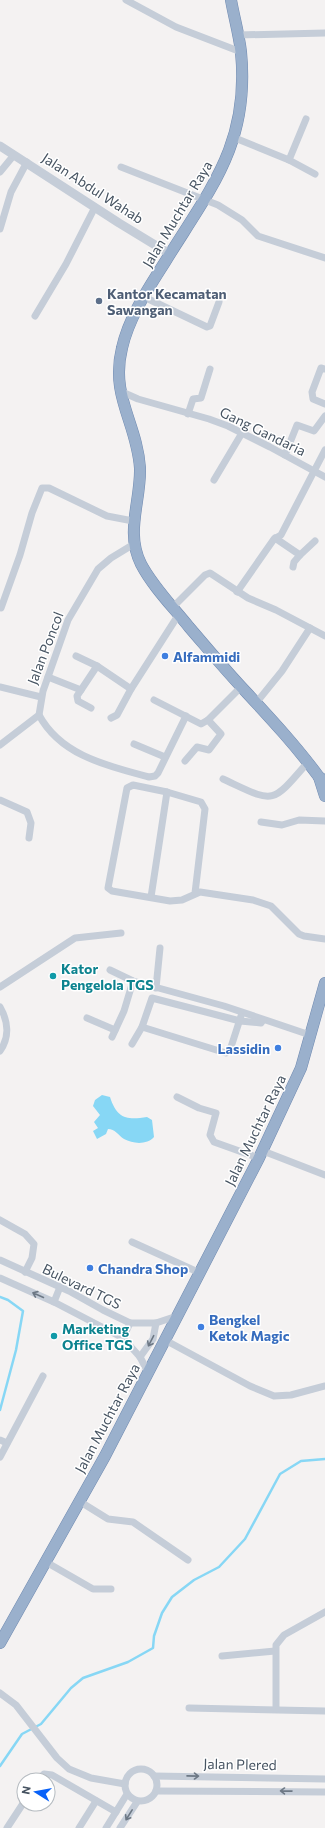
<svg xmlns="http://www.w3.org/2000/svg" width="325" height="1828" viewBox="0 0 325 1828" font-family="Commissioner,sans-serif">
<rect width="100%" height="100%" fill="#f4f2f2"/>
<path fill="#87d7f5" d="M102,1095L110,1097C117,1119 127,1120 147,1117L152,1120L154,1137C147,1145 133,1144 124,1139C118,1135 115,1129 108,1129L106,1134L97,1139L93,1131L98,1128L94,1122L100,1115L93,1106L95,1100Z"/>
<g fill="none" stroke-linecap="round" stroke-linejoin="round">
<g stroke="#87d7f5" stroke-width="2.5">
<path d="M0,1297L8,1300L23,1311L16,1350L0,1410"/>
<path d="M0,1766L22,1734L41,1724L71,1688L83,1678L128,1662L153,1648L154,1636L162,1613L172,1597L194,1580L219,1567L245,1539L280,1474L301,1461L325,1459"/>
</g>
<g stroke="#718bb1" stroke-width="12">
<g id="trunk">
<path d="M231,0C234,17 239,34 241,52C250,144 210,189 165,262C148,289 129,317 122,348C110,396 137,423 140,468C141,501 125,532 141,564C153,587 173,607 189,627C208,649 227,672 247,693C272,720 297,747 319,777L325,781"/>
<path d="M319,777L325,796"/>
<path d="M0,1643L105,1456L259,1158L301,1068L325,983"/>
</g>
</g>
<g stroke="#c5cdd8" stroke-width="7">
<path d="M126,0L176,27L241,52"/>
<path d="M238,35L325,33"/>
<path d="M235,138L289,160L315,174"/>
<path d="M289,160L306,119"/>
<path d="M121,167L218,205L242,220L258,236L325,258"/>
<path d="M0,172L14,155"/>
<path d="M0,229L11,192L27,162"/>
<path d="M144,297L207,327L210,326L219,302"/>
<path d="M35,316L66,264L95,207"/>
<path d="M325,369L321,368L312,392L313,399L325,404"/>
<path d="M120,391L138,399L209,419L228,426L270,447L325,477"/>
<path d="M188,414L193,399L201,398L210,369"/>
<path d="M285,455L297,425L314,431L325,416"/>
<path d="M214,480L242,433"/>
<path d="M275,538L300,555L294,562L293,567"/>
<path d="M300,555L315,541"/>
<path d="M237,592L274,539L281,535L325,450"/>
<path d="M173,607L205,575L210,573L248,598L276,610L325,636"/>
<path d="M1,608L20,555L32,513L42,488H49L107,516L133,521"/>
<path d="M76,656L97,666L131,689"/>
<path d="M48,677L81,690L97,666"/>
<path d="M0,687L41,697"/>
<path d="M81,690L77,696L78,701L91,708"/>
<path d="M154,700L201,724L208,720L221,734L209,750L197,747L185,761"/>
<path d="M256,703L282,671L310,628"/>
<path d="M39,715C61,756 108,766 149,777L155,776L158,773L186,716"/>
<path d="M111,718L117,715L131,689L179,614"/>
<path d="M208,720L241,687"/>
<path d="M134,744L165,757"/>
<path d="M0,745L39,715L43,691L68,620L98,569L111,558L134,544"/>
<path d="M223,779C275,803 270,806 308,762"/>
<path d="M0,800L27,812L31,823L29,838"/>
<path d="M261,822L282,825L299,820L325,821"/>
<path d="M195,893L205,809L201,802L167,792L133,785L127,788L108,888L112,891L170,901L182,900L200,892L253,900L271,906L299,934L304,936L325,939"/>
<path d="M151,897L167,792"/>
<path d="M110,970L133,981L224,1006L310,1035"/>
<path d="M0,987L75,938L121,933"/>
<path d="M156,988L160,948"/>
<path d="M0,1007C8,1021 10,1037 0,1051"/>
<path d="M87,1018L115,1030"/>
<path d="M142,1027L226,1053L231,1047L241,1016"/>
<path d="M112,1037L124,1011L133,981"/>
<path d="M132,1044L142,1027L152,998L240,1021L261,1023L263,1020"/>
<path d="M177,1097L199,1108L216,1113L210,1135L214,1142L259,1158"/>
<path d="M263,1151L325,1175"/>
<path d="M0,1220L25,1234L34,1244L32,1258L25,1272"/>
<path d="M132,1242L200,1273"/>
<path d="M0,1260L69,1291L103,1310L130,1323H156L177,1316"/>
<path d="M0,1278L54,1302L123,1338L140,1357L148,1372"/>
<path d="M54,1302L60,1287"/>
<path d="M123,1338L130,1323"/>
<path d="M165,1340L250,1386L274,1396L291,1395L325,1386"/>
<path d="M140,1357L153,1339L156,1323"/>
<path d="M0,1440L7,1443"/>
<path d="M0,1457L43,1376"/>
<path d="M79,1501L108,1519L133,1522L188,1560"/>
<path d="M46,1562L93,1589H111"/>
<path d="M222,1656L275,1651"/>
<path d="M0,1693L16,1705L57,1758L69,1769L91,1778L125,1784"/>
<path d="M189,1708L325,1711"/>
<path d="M276,1709V1645L284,1635L325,1612"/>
<circle cx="141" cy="1785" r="16"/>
<path d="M154,1776L325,1779"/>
<path d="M38,1780L44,1774L52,1775L116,1812"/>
<path d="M156,1791L325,1792"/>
<path d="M7,1828L24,1802"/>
<path d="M79,1828L96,1801"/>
<path d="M106,1828L127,1794"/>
<path d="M120,1828L137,1802"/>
</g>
<path stroke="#c5cdd8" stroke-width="9" d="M0,146L119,223L170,254"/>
<use href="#trunk" stroke="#9ab0cc" stroke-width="11"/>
</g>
<defs><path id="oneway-shaft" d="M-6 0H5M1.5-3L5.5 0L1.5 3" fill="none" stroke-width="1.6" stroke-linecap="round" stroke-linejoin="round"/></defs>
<g stroke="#6d7885">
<use href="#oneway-shaft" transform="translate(38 1295) rotate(-156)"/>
<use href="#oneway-shaft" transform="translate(151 1341) rotate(117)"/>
<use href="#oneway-shaft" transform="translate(193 1776) rotate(1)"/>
<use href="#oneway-shaft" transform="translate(286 1791) rotate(-179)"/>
<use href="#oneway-shaft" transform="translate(129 1815) rotate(122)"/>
</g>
<circle fill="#5c6f8a" stroke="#fff" stroke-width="1.5" cx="99" cy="301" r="4"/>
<g fill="#3f7fe0" stroke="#fff" stroke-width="1.5">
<circle cx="165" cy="656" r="4"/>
<circle cx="278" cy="1048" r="4"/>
<circle cx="90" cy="1268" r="4"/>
<circle cx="201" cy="1327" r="4"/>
</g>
<g fill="#0f9aa8" stroke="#fff" stroke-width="1.5">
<circle cx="53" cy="976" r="4"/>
<circle cx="54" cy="1336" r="4"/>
</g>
<g text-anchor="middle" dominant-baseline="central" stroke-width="3" stroke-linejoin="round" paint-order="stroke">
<g font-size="14" fill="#475462" stroke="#fff">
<text transform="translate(93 188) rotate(33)">Jalan Abdul Wahab</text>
<text transform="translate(177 214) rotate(-59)">Jalan Muchtar Raya</text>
<text transform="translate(263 431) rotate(26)">Gang Gandaria</text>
<text transform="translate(45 648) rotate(-69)">Jalan Poncol</text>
<text transform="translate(255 1130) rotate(-64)">Jalan Muchtar Raya</text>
<text transform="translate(82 1286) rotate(26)">Bulevard TGS</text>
<text transform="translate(107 1418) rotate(-62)">Jalan Muchtar Raya</text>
<text transform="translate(240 1764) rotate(1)">Jalan Plered</text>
</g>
<g font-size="14" font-weight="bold" fill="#4e5e75" stroke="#fff" text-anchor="start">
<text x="107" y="293">Kantor Kecamatan<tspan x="107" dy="16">Sawangan</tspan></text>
</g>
<g font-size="14" font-weight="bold" fill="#366cbe" stroke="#fff" text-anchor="start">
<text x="173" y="656">Alfammidi</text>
<text x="270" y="1048" text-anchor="end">Lassidin</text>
<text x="98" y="1268">Chandra Shop</text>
<text x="209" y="1319">Bengkel<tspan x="209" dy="16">Ketok Magic</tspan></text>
</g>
<g font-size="14" font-weight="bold" fill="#0d838f" stroke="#fff" text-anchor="start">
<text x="61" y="968">Kator<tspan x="61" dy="16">Pengelola TGS</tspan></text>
<text x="62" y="1328">Marketing<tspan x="62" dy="16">Office TGS</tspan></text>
</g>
</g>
<g transform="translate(36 1792) rotate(281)"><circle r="19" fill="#ffffff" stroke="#b5bbc0"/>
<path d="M0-3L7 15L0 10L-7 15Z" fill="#0861f8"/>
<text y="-6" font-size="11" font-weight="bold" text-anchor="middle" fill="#475462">N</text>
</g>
</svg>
